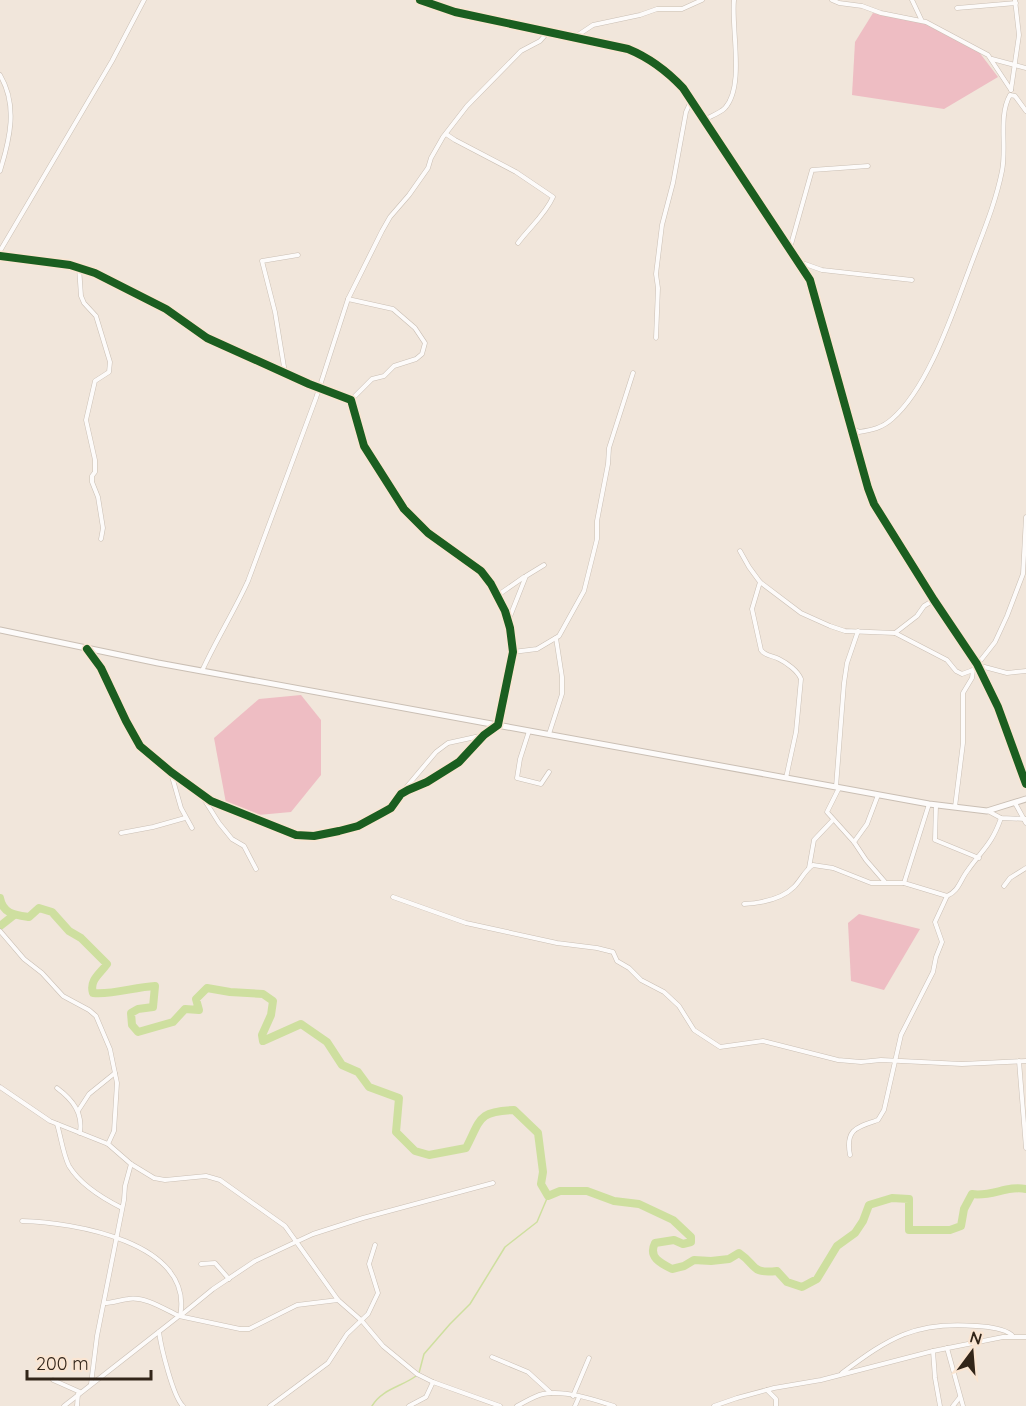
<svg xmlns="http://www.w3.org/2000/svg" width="1026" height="1406" viewBox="0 0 1026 1406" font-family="Quicksand,sans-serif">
<rect width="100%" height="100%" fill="#f1e6db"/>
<g fill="#eebdc3">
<path d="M873,13L922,22L979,52L998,77L944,109L852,95L855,42Z"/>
<path d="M301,695L321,720V775L291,812L258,815L226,803L214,738L259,699Z"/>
<path d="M859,914L920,929L884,990L851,981L848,923Z"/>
</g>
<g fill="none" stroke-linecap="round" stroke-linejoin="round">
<g stroke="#cedf9f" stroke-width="1.5">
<path d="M419,1373L424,1354L450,1324L470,1304L505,1247L537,1222L548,1196"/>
<path d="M372,1406C382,1389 401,1387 416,1376"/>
</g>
<g stroke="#cedf9f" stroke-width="8">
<path d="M0,898C3,914 15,915 29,917L39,908L52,912L69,931L81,938L107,964C100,974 89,980 93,993C113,995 134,987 155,986L153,1007L138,1009L131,1013L132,1025L138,1032L173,1022L185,1009L199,1010L196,999L207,988L230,992L263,994L273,1001L271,1015L262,1035L263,1041L301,1024L327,1042L342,1065L358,1072L369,1087L399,1098L396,1132L415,1151L429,1155L466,1148C481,1119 478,1111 514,1110L538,1133L543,1172L541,1184L548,1196L560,1191H587L614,1201L639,1204L673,1220L691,1237V1242L683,1244L674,1240L655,1243C648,1257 660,1263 672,1269L684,1266L694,1260L711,1261L729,1259L739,1253C757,1265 750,1274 777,1271L787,1282L802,1287L817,1279L837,1246L855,1233L863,1221L869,1205L892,1198L909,1199V1230H950L961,1226L964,1209L972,1194C992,1197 1007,1185 1026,1189"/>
<path d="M0,926L14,915"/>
</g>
<g stroke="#cabfb4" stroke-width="5">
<g id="street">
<path d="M832,0L839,3L862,6L881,13L926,22L988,55L1011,90"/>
<path d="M912,0L921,19"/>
<path d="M957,8L1016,3"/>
<path d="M575,37L593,25L640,15L657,9H682L702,0"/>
<path d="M992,59L1026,68"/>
<path d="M0,75C18,105 10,139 0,171"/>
<path d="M1011,90L1019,35L1015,0"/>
<path d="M704,120C711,116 720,113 725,108C745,86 731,29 734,0"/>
<path d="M446,134L455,140L516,172L553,197C545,215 529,228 518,243"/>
<path d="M790,248L812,170L868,166"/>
<path d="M0,251L112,61L144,0"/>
<path d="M0,256L70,265L95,273L166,309L207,338L309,384L351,400L364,446L404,509L428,533L481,571L491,584L505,611L510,628L513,652L498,725L484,735L459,762L427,782L408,790L401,794L391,808L382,813L358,826L339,831L314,836L296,835L211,801L171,772L140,746L126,721L101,668L87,649"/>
<path d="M800,265L805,264L822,270L912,280"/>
<path d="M79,267L81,296L84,303L96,316L110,362L109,372L95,381L86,420L95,460V472L92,476V482L98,497L103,528L101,539"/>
<path d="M348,299L393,309L415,328L425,343L422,354L416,359L394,366L384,376L372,379L351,400"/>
<path d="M656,338L658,288L656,274L662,225L673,183L686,112L691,101"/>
<path d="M285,373L275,312L262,261L298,255"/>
<path d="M852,428L859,432C872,430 882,428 892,419C928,388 952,315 969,270C981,237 995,206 1002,171C1007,147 998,116 1010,95L1015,96L1026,111"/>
<path d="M740,551L749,567L760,582L752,609L761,650C766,657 772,655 779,659C787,663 798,671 801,679L796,732L786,778"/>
<path d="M760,582L801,613L830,626L845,631L895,633L917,616L924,606L934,600"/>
<path d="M497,594L501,593L524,577"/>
<path d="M509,619L526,576L544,565"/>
<path d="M895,633L947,660L956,671L962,674L973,670L988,651L995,642L1007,616L1023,574L1026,517"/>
<path d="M513,652L537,649L559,636L584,591L597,539V521L608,464L609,448L633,373"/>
<path d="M977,665L1007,673L1026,671"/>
<path d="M202,671C216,640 234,612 248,581L316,398L348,299L382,231L390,217L409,195L428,168L431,158L443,137L467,106L521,51L540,41L548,32"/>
<path d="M529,731L520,759L517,778L541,784L549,772"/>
<path d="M549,734L562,694V677L556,638"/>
<path d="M171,773L181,808L192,828"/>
<path d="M836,787L844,683L847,663L858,631"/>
<path d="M839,788L827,812L854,842"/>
<path d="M404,790L436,752L448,743L480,736"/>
<path d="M878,795L867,824L854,842L866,860L885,882"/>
<path d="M202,796L219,823L232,839L244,846L256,869"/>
<path d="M1015,803L1026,823"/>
<path d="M936,805L935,840L979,858"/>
<path d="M955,807L963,743V693L972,678L973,670"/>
<path d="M988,811L1001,818L1026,819"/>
<path d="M121,833L153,827L185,818"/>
<path d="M809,868L814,840L832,821"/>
<path d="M904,883L929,804"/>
<path d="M1004,886L1010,878L1026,868"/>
<path d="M947,896C959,891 960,880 968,870C983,849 992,844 1001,818"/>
<path d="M393,897L466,923L557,943L597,948L613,952L617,961L629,968L641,980L664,992L679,1006L694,1030L720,1047L763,1041L838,1060L861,1062L881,1060L962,1064L1026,1061"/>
<path d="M744,904C761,903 782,899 794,887C801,880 805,870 813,865L833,868L871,883H904L947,896L935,922L942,942L936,957L933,972L901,1035L884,1110L878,1120C857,1127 845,1129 850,1155"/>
<path d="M0,931L24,959L42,973L63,996L89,1010L96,1016L110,1049L117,1083L114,1131L108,1144"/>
<path d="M1019,1061L1026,1148"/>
<path d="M0,1087L50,1121L108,1144L131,1164L154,1178L165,1180L206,1176L220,1180L285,1226L338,1300"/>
<path d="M57,1088C73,1100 83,1113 80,1133"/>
<path d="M78,1111L89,1094L115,1073"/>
<path d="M57,1124C61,1137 63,1154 69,1166C80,1184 104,1199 122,1208"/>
<path d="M22,1221C72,1222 195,1242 180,1316"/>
<path d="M201,1264L215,1263L229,1279"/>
<path d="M104,1303C113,1303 119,1300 128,1299C145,1296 164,1309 179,1316"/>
<path d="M180,1316L213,1289L255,1261L313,1234L363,1218L493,1183"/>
<path d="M159,1332C161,1347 173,1397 183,1406"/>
<path d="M947,1348L963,1406"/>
<path d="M933,1351L935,1378L940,1406"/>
<path d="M492,1357L528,1372L551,1393"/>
<path d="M842,1373C889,1338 915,1321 976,1326C988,1327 1003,1328 1012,1335"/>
<path d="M53,1380L80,1392"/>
<path d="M91,1384L97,1336L124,1200L125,1186L131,1164"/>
<path d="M767,1390L776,1399V1406"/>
<path d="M573,1396L589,1358"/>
<path d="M64,1406L179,1316L240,1329H249L297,1305L338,1300L362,1321L383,1346L417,1374L433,1382L500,1406"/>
<path d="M77,1406L78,1394"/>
<path d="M270,1406L328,1363L347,1334L368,1314L378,1293L369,1264L375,1245"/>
<path d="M409,1406L426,1397L433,1382"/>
<path d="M517,1406C525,1402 534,1396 543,1394C565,1390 593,1399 614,1406"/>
<path d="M575,1406L579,1397"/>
<path d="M714,1406L737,1398L774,1388L821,1380L933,1351L1003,1337H1026"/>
<path d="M953,1406L960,1397"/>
</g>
</g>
<g stroke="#cabfb4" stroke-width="7">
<g id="secondary">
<path d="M420,0L455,12L628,49C650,58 667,71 683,88L810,280L868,488L874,504L934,600L977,664L998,707L1026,784"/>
<path d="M0,630L158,663L929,804L987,811L1026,799"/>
</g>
</g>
<use href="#street" stroke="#fdfbfa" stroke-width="4"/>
<use href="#secondary" stroke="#fdfbfa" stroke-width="5"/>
<g stroke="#fae5d2" stroke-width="11">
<g id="cycleway">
<path d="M420,0L455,12L628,49C650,58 667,71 683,88L810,280L868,488L874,504L934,600L977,664L998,707L1026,784"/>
<path d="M0,256L70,265L95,273L166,309L207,338L309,384L351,400L364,446L404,509L428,533L481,571L491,584L505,611L510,628L513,652L498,725L484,735L459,762L427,782L408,790L401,794L391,808L382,813L358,826L339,831L314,836L296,835L211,801L171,772L140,746L126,721L101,668L87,649"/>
</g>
</g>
<use href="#cycleway" stroke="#1b5e20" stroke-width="8"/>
</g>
<g transform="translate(972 1352) rotate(16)" stroke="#fae5d2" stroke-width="4.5" paint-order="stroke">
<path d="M0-4.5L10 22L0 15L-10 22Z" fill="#322519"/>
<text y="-9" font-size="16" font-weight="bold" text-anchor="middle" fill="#322519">N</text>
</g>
<path d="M27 1370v9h124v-9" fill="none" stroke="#322519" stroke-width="3"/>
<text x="36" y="1370" font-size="18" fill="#322519" stroke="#fae5d2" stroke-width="4.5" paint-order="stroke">200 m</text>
</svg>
